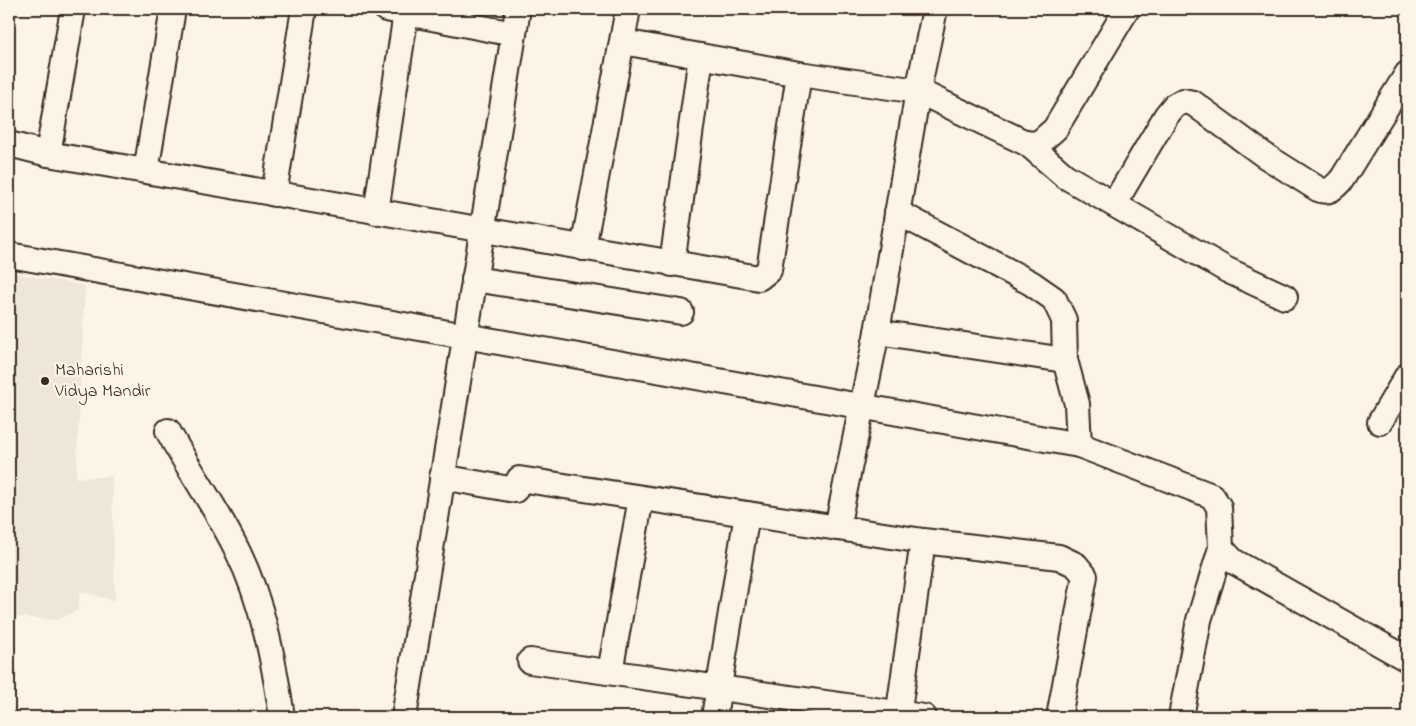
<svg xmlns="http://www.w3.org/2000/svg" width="1416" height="726" viewBox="0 0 1416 726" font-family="'Indie Flower',sans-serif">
<rect width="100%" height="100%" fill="#fcf5e5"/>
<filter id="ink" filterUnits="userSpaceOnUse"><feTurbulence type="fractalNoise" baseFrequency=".02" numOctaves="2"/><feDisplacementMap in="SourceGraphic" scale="10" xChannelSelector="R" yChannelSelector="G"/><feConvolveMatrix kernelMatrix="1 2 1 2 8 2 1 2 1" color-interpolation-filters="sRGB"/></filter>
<g filter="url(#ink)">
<path fill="#eee6d6" d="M9,272L85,286L76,478L112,476L115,601L80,591L78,610L58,620L9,616Z"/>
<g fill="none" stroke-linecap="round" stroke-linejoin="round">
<g stroke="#3b2a1e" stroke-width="28">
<g id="minor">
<path d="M386,9L514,34"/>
<path d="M623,42L799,74L918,91L1028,144L1039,143L1055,129L1127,9"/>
<path d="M9,144L48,154L759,278L769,270L799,74"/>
<path d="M1028,144L1065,176L1227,270L1285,297"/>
<path d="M48,154L73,9"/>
<path d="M146,171L173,9"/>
<path d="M274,194L304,9"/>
<path d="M1114,204L1166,116L1174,106L1183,101L1193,103L1264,155L1318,189C1329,194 1335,187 1342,179L1407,74"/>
<path d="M376,212L406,13"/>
<path d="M897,212L1031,283L1054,299L1064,320L1065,360L1077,404L1079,445"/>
<path d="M583,248L628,9"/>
<path d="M9,255L1079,445L1212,496L1219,507L1221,548L1233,561L1407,659"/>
<path d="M672,264L701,56"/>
<path d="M474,279L681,312"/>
<path d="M877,332L1065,360"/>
<path d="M1380,422L1407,376"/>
<path d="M168,431C190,472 218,510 238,552C263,603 274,662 282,717"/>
<path d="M442,477L515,490L519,479L923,541L1059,557L1076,565L1085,576L1059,717"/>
<path d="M837,528L877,332L918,91L935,9"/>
<path d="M530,661L924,717"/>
<path d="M610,672L641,498"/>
<path d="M404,717L518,9"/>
<path d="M714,717L747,514"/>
<path d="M898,717L923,541"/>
<path d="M1181,717L1199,620L1221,548"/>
</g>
</g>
<use href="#minor" stroke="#fcf5e5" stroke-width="24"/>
</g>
</g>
<circle fill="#3b2a1e" stroke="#fcf5e5" stroke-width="2" cx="45" cy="381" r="5"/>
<g text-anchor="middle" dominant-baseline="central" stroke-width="4.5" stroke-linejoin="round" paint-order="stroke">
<g font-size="18" fill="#3b2a1e" stroke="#fcf5e5" text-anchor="start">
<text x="55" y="371">Maharishi<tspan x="55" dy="21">Vidya Mandir</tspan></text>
</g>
</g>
<rect width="1416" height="726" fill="none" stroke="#fcf5e5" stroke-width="30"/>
<rect x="15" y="15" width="1386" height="696" fill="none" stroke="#3b2a1e" stroke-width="2" filter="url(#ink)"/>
</svg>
